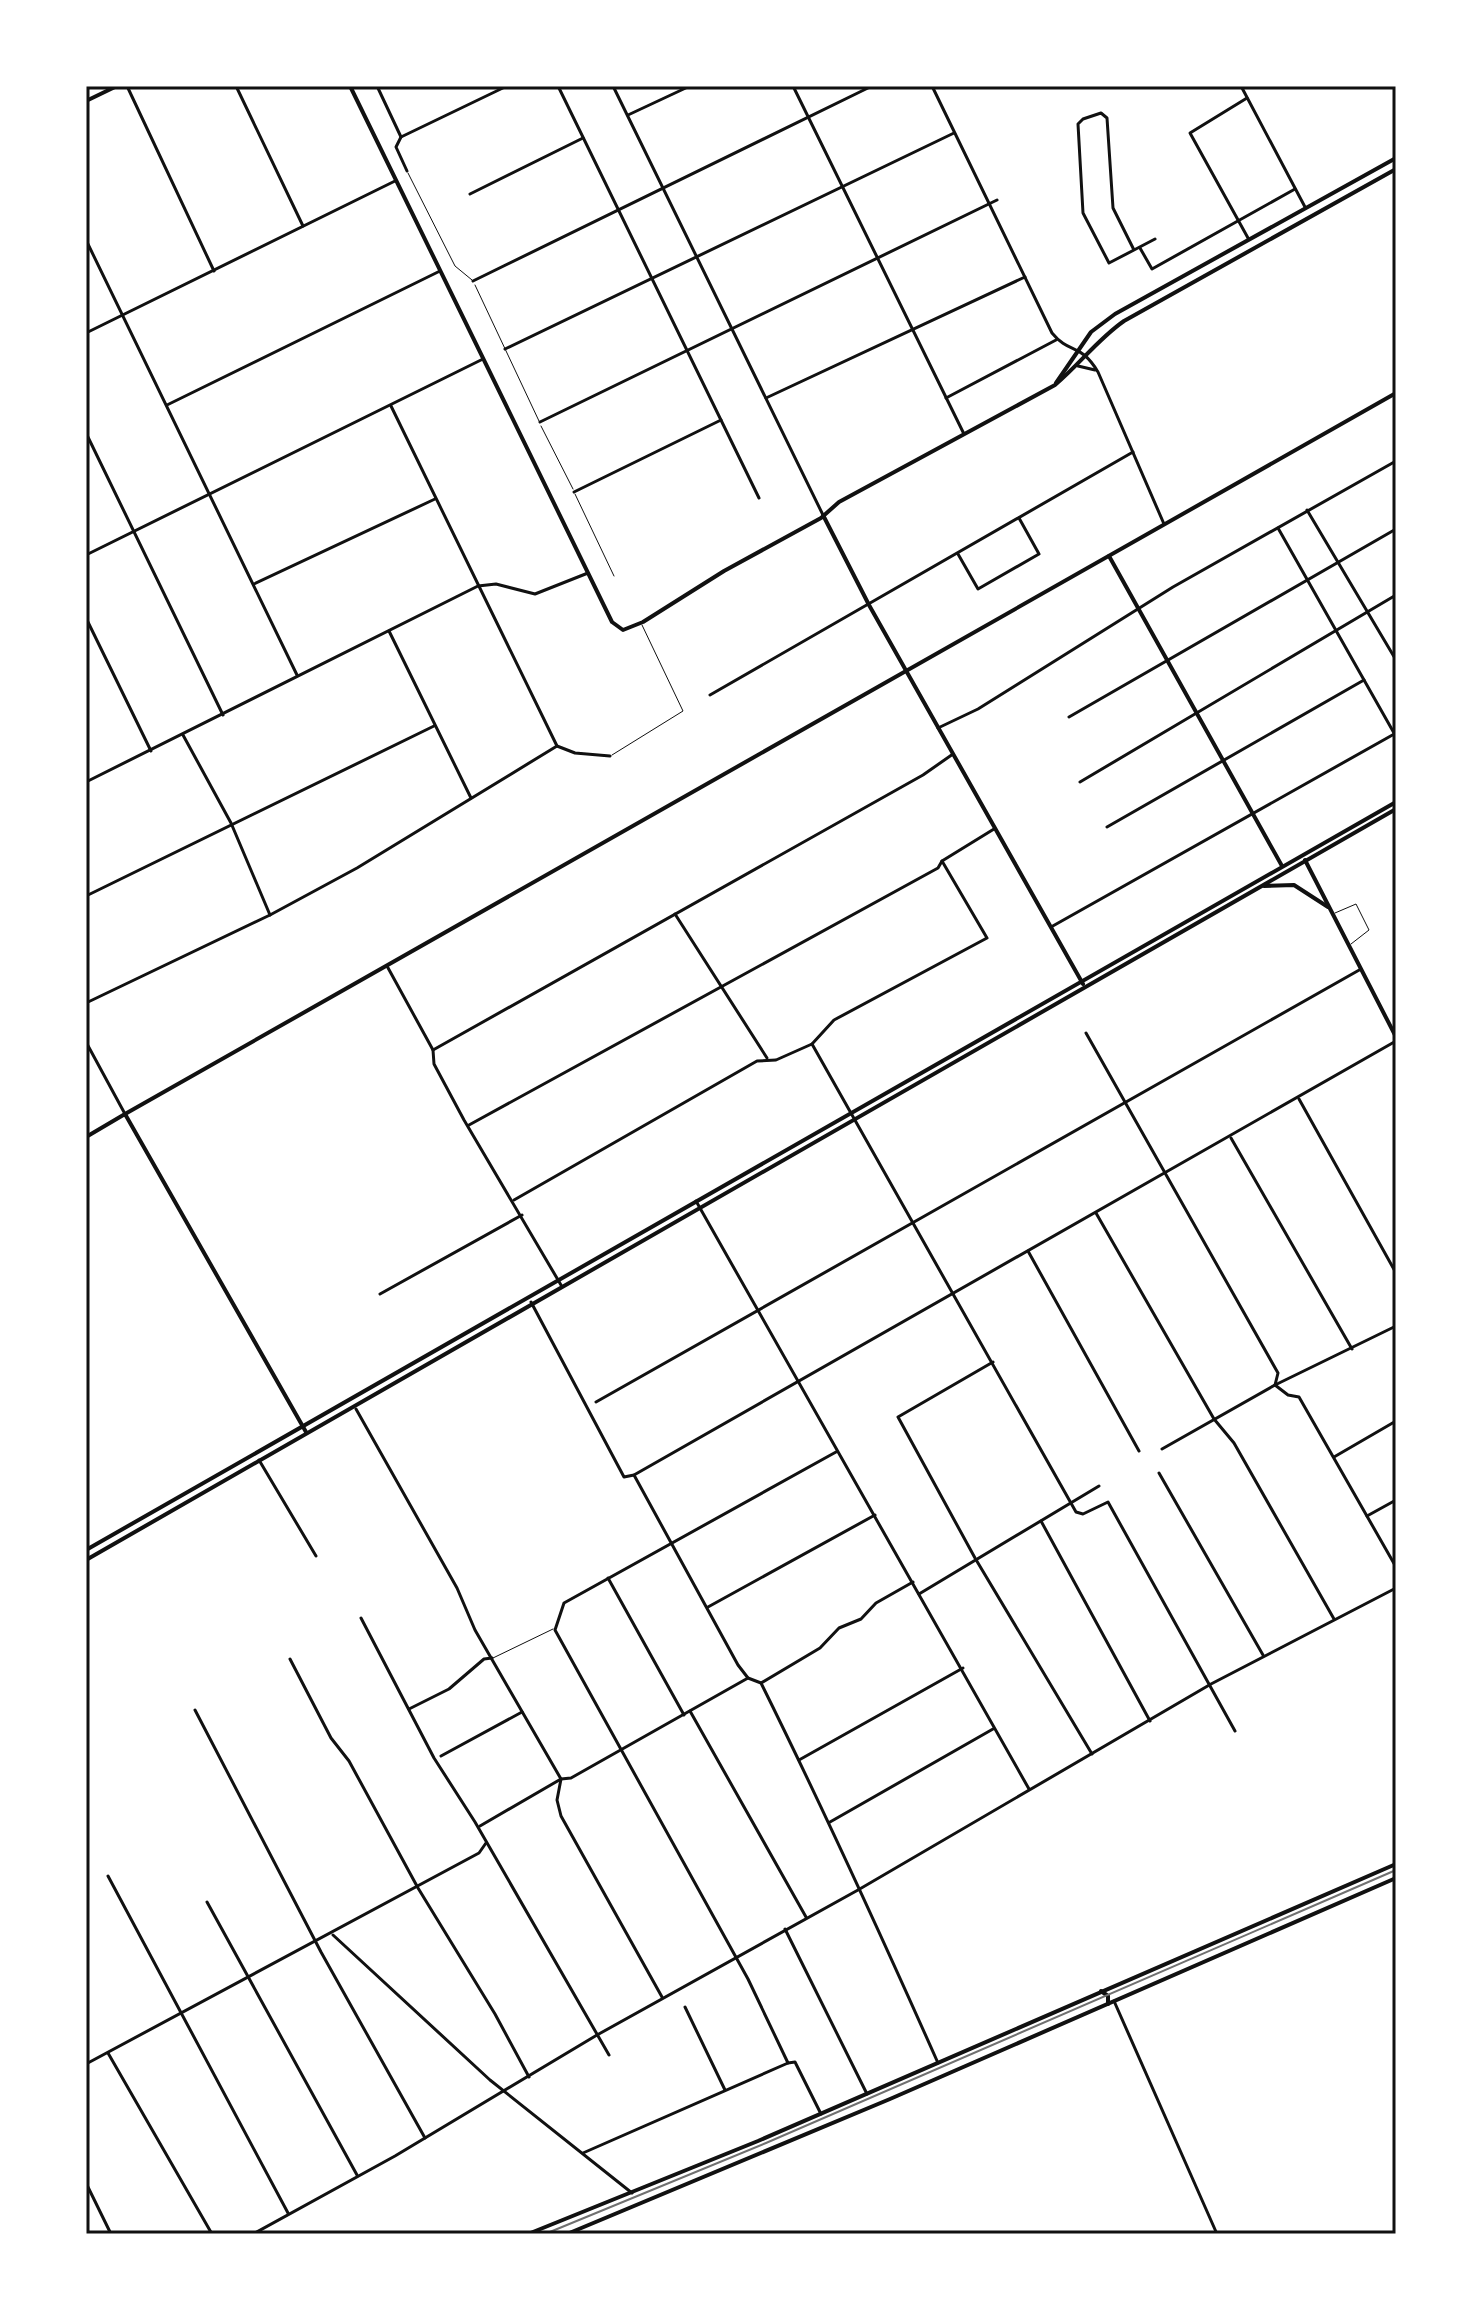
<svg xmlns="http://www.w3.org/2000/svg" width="1482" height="2320" viewBox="0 0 1482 2320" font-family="Rubik,sans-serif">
<rect width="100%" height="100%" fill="#fff"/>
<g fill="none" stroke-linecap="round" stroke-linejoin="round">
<g stroke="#111" stroke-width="1">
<path d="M408,173L455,266L472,280"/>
<path d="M475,285L539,421"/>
<path d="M541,426L573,489"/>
<path d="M575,494L614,576"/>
<path d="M612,755L683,711L642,625"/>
<path d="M1335,913L1356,904L1369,930L1351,944"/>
<path d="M493,1658L553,1629"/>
</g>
<g stroke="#111" stroke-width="3">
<path d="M127,86L214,271"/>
<path d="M236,86L303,226"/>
<path d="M377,86L401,137L396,147L407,171"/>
<path d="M558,86L759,498"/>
<path d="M613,86L823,515"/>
<path d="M793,86L964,434"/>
<path d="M932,86L1052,333C1070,355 1080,342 1098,372L1164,524"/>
<path d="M1241,86L1305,207"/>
<path d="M1247,98L1190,133L1248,238"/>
<path d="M628,115L690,86"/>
<path d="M401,137L507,86"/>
<path d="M470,194L583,138"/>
<path d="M86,240L297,675"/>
<path d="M1140,248L1152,269L1295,189"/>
<path d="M1134,250L1109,263L1083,213L1078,124L1083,119L1101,113L1107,118L1113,208L1134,250L1155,239"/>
<path d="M473,281L872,86"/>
<path d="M86,333L395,181"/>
<path d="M505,349L954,133"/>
<path d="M1078,366L1095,370"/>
<path d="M766,398L1025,277"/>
<path d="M946,398L1056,340"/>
<path d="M167,405L440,271"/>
<path d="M391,406L557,746L575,753L610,756"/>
<path d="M540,422L997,200"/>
<path d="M86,433L223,715"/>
<path d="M574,492L721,420"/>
<path d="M1307,510L1396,660"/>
<path d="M1278,528L1394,733"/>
<path d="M958,554L978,589L1039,554L1019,518"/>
<path d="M86,555L483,359"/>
<path d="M254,584L435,499"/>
<path d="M86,618L151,751"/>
<path d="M389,631L471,798"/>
<path d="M710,695L1133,452"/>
<path d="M1069,717L1396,529"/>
<path d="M938,728L978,709L1173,587L1396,461"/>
<path d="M183,735L231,823L270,915"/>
<path d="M86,782L478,586L496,584L535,594L588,573"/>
<path d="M1080,782L1396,595"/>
<path d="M1107,827L1364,680"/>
<path d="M86,896L434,726"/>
<path d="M675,914L767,1058"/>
<path d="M1051,927L1396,733"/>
<path d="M387,966L433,1050L434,1064L464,1120L561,1285"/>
<path d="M86,1003L270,915L357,868L557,746"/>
<path d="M1086,1033L1278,1373L1275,1385"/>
<path d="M86,1042L125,1114"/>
<path d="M812,1044L1076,1512L1083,1514L1108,1502L1235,1731"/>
<path d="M433,1050L923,775L953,754"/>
<path d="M1299,1099L1396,1273"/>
<path d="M469,1125L938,868L942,861L994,829"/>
<path d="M1231,1138L1352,1349"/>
<path d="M514,1200L757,1061L776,1060L812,1044L834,1020L987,938L942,861"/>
<path d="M696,1201L1029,1789"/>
<path d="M1096,1213L1214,1419L1234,1443L1334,1619"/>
<path d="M1028,1251L1139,1451"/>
<path d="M380,1294L522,1215"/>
<path d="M531,1302L624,1477L634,1475L1396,1041"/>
<path d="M993,1362L898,1417L975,1558L1092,1754"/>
<path d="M1275,1385L1288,1395L1299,1397L1396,1567"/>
<path d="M596,1402L1361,969"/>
<path d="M356,1409L457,1588L475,1630L561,1779L557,1800L561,1816L662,1997"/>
<path d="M1162,1449L1275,1385L1396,1326"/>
<path d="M1334,1457L1396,1421"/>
<path d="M259,1460L316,1556"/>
<path d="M1159,1473L1263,1655"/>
<path d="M634,1475L738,1665L748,1678L761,1683C823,1808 881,1935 938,2063"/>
<path d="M1367,1516L1396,1500"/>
<path d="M1041,1521L1150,1721"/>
<path d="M608,1578L684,1715"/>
<path d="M919,1594L1099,1486"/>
<path d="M708,1607L875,1515"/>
<path d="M361,1618L434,1758L475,1822L609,2055"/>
<path d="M290,1659L331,1738L349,1761L418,1888L495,2014L529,2077"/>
<path d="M761,1683L820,1648L839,1628L861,1619L876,1603L913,1582"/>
<path d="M409,1709L449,1689L484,1659L492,1658"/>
<path d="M195,1710L321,1952L425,2138"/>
<path d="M690,1711L806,1917"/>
<path d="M441,1756L522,1712"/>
<path d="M799,1760L963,1668"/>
<path d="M830,1822L993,1729"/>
<path d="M480,1826L561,1779L571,1778L748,1678"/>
<path d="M108,1876L288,2213"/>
<path d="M207,1902L357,2175"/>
<path d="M785,1929L867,2094"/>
<path d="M333,1935L490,2080L632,2193"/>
<path d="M1114,2001L1217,2234"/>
<path d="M685,2007L725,2090"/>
<path d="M108,2053L212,2234"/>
<path d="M86,2064L479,1853L486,1843"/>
<path d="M821,2114L795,2062L788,2063L748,1979L555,1630L564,1603L836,1452"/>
<path d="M583,2153L788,2063"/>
<path d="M86,2183L111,2234"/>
<path d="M253,2234L395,2156L597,2035L858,1890L1211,1684L1396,1588"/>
</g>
<g stroke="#111" stroke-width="4">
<path d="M350,86L612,622L623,630L643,622L724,571L821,518L839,502L1055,385C1080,364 1098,339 1124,321L1396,169"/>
<path d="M86,101L117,86"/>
<path d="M1056,383L1091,332L1115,314L1396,158"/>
<path d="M823,515L869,605L1083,984"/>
<path d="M1109,556L1282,866"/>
<path d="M125,1114L1396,393"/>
<path d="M1101,1991L1108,1996V2004"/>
<path d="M528,2234L758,2141L1396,1864"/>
<path d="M567,2234L890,2099L1396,1878"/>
</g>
<g stroke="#111" stroke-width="4">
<path d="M1305,860L1396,1037"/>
<path d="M1264,886L1294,885L1328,907"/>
<path d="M86,1137L125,1114L306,1432"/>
<path d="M86,1550L1396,802"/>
<path d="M86,1560L1396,809"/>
</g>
<path stroke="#707070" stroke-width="2" d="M545,2234L766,2143L1396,1870"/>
</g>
<rect width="1482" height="2320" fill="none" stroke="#ffffff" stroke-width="176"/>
<rect x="88" y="88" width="1306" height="2144" fill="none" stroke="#111" stroke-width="3"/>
</svg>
